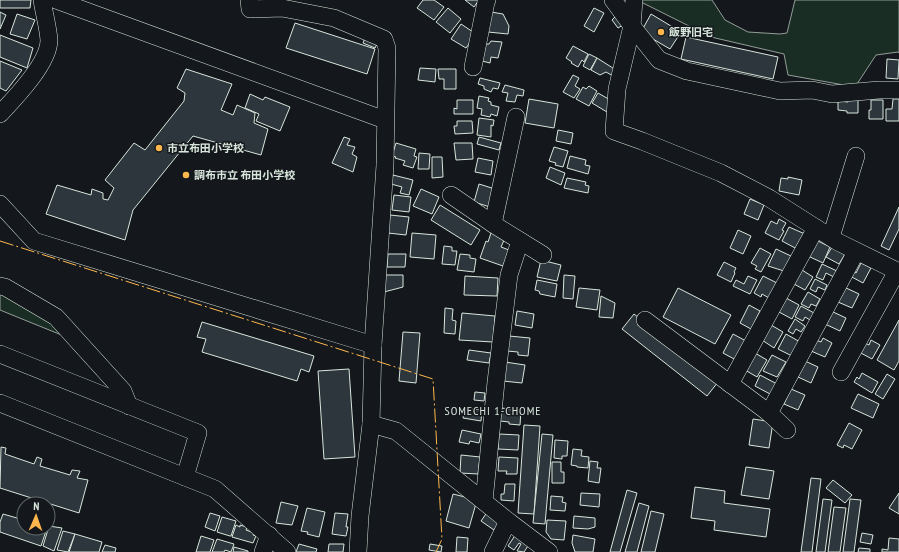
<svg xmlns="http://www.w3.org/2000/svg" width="899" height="552" viewBox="0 0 899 552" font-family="'PT Sans Narrow','Noto Sans JP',sans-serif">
<rect width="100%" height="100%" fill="#14181c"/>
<g fill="#1a2d24" stroke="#939e99">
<path d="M639,0H712L725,20L748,32L780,34L787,33L795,0H899V53L898,52L876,55L855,87L788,75L784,54L711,37L639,1Z"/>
<path d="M0,292L52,323L64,336L0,310Z"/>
</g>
<g fill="#2c363c" stroke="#d8e6dc">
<path d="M0,0H31L30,8H0Z"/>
<path d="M423,0H434L444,7L434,20L417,8Z"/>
<path d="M465,0H479L474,7Z"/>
<path d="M448,8L461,19L450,33L436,22Z"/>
<path d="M594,8L604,13L594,32L584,26Z"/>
<path d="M0,12L6,15L0,29Z"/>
<path d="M491,12L503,14L509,26L508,34L488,32Z"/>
<path d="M17,14L35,20L27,39L10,34Z"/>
<path d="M651,14L681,32L670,49L641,32Z"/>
<path d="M615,17H617L623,25L618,28L612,20Z"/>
<path d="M295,23L375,49L367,74L286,48Z"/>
<path d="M461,24L473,32L471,41L466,48L451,39Z"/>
<path d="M0,35L33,48L27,68L0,57Z"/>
<path d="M686,37L778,57L773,79L681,59Z"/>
<path d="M365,38L377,44L375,48L363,43Z"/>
<path d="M491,41L502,42L498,58L491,57L490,63L482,61L486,44H489Z"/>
<path d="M573,46L588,54L584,62L582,60L578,67L571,63L572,62L566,58Z"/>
<path d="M589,54L597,58L590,70L583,66Z"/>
<path d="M597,58L616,70L613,76L606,72L600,75L591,70Z"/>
<path d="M887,59L899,60L898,79L886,78Z"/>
<path d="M0,61L22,70L6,91L0,88Z"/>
<path d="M420,68L436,69L435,82L418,80Z"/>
<path d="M186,69L232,84L221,110L233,115L237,105L255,113L254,123L268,129L261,155L193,136L133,210L125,240L46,214L57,185L91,195L92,189L103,193V199L108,200L114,188L105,180L134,143L145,150L184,101L185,93L177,88Z"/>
<path d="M438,69H456V89H444V79H439Z"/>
<path d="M573,75L579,78L575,86L580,89L574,98L563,92Z"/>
<path d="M480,78L500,83L498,89L493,88L491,92L484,89V86L478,84Z"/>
<path d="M505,85L524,90L523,96L517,95L515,102L506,101L508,93L502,92Z"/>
<path d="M589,86L597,91L589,106L576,99L583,87L586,89Z"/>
<path d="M598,93L612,101L607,112L592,103Z"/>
<path d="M250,94L263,100L265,97L290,107L280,131L256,121L259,114L245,108Z"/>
<path d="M479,96L489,98L488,101L491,102V105L499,107L497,116L491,114L490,117L481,115L482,109L477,108Z"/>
<path d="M848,98H858V113H847V111L838,110V101L848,102Z"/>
<path d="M529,99L558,104L554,128L525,123Z"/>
<path d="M893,99H899V121H886V109H892Z"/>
<path d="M457,100H473V114H454V108L457,109Z"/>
<path d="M871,100H883V119H869V110H871Z"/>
<path d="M479,118L494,120L493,126L491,125V137L477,135Z"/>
<path d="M457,121H472L473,133L455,134L454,126H457Z"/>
<path d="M558,130L573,133L571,144L556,141Z"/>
<path d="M344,137L350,139L347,145L355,147L352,154L357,157L353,172L332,163Z"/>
<path d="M479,137L501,143L499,150L477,144Z"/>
<path d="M396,143L416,149L414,156L417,157L413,168L403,165L405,161L395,158L396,157L392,156Z"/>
<path d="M454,143H472L473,159L456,160Z"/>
<path d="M554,147L568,151L563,167L555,165L556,163L549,161Z"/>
<path d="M419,153L430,154L429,169H418Z"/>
<path d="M570,156L586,160L585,165L590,166L588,174L567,168Z"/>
<path d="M432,157H442L443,177L432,178Z"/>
<path d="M478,158L493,161L491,175L475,172Z"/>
<path d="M550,167L565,173L561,185L546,178Z"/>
<path d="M393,175L413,180L409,195L400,193L402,187L391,184Z"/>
<path d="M788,177L802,180L799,195L779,191L781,178L788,179Z"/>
<path d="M567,178L586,182L585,185L589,186L588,193L564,188Z"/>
<path d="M479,184L495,189L490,207L474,202Z"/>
<path d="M421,189L439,197L432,214L413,206Z"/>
<path d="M394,195L411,197L409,212L392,210Z"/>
<path d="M750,199L764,205L758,220L744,214Z"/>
<path d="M440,205L480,230L471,245L431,220Z"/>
<path d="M899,207V229L889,250L881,246Z"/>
<path d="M390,215L409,217L406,235L388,233Z"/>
<path d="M779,219L786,223L782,230L784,231L779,240L765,233L771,221L777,224Z"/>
<path d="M789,227L805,234L797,249L782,241Z"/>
<path d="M738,230L751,236L743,254L730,248Z"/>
<path d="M412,233L436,235L434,259L410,257Z"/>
<path d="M491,233L505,238L501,247L509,250L503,266L480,258L486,241L488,242Z"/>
<path d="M816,240L830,247L823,263L808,256Z"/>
<path d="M444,246L452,247V251H457L455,265L442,264Z"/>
<path d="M832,247L845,254L839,264L826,257Z"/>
<path d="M760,248L771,254L761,272L755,269L757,266L751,263Z"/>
<path d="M776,249L791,256L784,271L768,266Z"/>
<path d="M388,254H406L405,267H387Z"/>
<path d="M460,254L470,255V258L476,259L474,272L457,270Z"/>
<path d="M541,260L561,265L557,281L537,277Z"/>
<path d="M724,262L736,268L734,272L735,273L731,282L717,275Z"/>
<path d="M861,263L871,268L863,283L850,276L853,271L856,273Z"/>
<path d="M822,264L837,271L834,277L826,273L823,280L816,277Z"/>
<path d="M802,270L813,277L805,290L794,284Z"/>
<path d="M385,275H403V287L384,292Z"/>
<path d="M564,275L575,276L573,299L563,298Z"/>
<path d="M465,276L498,278L497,296L464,295Z"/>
<path d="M748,276L757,280L750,294L733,286L736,280L744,284Z"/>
<path d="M763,276L777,283L769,298L762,294L761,297L754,293Z"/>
<path d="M815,279L827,285L825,290L818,287L816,292L810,289Z"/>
<path d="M537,280L557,284L555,297L540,294L539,291L535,290Z"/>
<path d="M844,287L859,294L852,308L838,302Z"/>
<path d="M579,288L600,290L597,310L576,307Z"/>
<path d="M678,288L731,315L715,344L663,317Z"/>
<path d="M808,292L820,299L816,306L811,304L809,308L801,304Z"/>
<path d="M601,296L615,303L613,318L599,317Z"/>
<path d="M786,298L799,305L792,319L779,312Z"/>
<path d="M749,305L760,311L751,329L740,323Z"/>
<path d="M801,306L816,314L812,321L805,317L803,321L795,317Z"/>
<path d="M445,308L453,309L452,320L456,321L455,334L444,333Z"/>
<path d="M517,311L534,314L532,328L515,325Z"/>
<path d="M831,311L846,318L840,331L825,324Z"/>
<path d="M462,313L495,316L493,342L459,340Z"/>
<path d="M634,314L718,382L707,396L622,329Z"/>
<path d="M795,319L805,326L801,332L796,329L793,334L788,331Z"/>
<path d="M899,320V361L894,370L877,360Z"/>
<path d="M202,322L314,356L309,372L301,369L297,381L202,352L206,339L197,337Z"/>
<path d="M771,325L783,332L774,348L762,340Z"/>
<path d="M403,332L420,333L416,383L399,381Z"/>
<path d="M733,334L746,341L736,360L723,353Z"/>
<path d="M786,334L802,343L794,357L778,349Z"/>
<path d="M509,336L530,338L528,356L518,355V352L507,351Z"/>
<path d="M823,338L832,343L825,357L811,351L816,340L821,342Z"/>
<path d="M871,340L880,345L872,359L859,352L865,343L869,345Z"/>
<path d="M469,350L491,353L489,363L467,360Z"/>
<path d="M755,353L767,360L757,377L745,370Z"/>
<path d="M772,355L786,362L777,377L763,371Z"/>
<path d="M805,361L818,367L811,383L798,377Z"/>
<path d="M505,362L525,365L522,383L503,381Z"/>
<path d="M349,369L355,457L324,459L318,371Z"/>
<path d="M862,373L878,382L872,393L854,382L857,377L859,379Z"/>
<path d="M887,374L895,379L883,399L875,394Z"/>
<path d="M760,375L777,384L772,395L755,386Z"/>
<path d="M791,389L805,395L798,410L784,404Z"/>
<path d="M475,392L485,393L484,401L474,400Z"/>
<path d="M858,394L879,404L873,418L851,408Z"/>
<path d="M465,408L482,410L481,421L463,418Z"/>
<path d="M501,408L521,410L520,425L509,424V422L500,421Z"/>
<path d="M753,419L773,422L769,448L749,445Z"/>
<path d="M849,423L862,430L852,449L844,445L843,448L837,445Z"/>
<path d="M524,425L540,426L534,514L518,513Z"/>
<path d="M462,430L481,434L479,443L470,441L469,444L459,442Z"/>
<path d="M499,434L519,435L518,450L498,449Z"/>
<path d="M542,434L553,435L545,524L533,523Z"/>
<path d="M555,440L568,441L567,456H562V459L554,458Z"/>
<path d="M1,447L6,448L5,454L34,464L37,457L42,459L40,466L70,475L72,470L80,471L77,478L88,480L79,513L0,488Z"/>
<path d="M573,449L582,450L581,456L589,457L588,468L577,467V466L571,465Z"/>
<path d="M461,455L480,457L478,474L460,473Z"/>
<path d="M499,457L518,458L517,474H506L507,471H498Z"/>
<path d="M590,461L598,462L597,468H601L599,483L588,481Z"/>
<path d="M552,462H561V472H564V483H552Z"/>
<path d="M746,467L774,471L769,499L741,495Z"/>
<path d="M811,478L821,479L812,552H801Z"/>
<path d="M833,480L852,495L845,503L826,488Z"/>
<path d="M505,484H515L514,501L501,500V494H504Z"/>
<path d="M695,487L725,491L724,503L770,509L766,537L714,530L715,521L691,518Z"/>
<path d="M627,490L637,493L620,552H610Z"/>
<path d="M581,493L600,494L599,507L580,505Z"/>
<path d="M899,493V514L889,508Z"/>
<path d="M453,494L477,500L469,528L446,521Z"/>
<path d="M551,496L563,497L562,502L566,503L565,511L550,510Z"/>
<path d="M823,499L832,500L825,552H816Z"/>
<path d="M850,499L861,500L854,552H843Z"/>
<path d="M281,502L298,506L292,525L276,523Z"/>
<path d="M639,503L649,506L637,552H625Z"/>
<path d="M834,507L846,508L840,552H828Z"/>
<path d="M307,508L325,512L319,537L307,534L308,532L301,531Z"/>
<path d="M488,511L501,521L494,530L481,521Z"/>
<path d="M651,511L664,514L655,552H641Z"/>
<path d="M210,513L220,516L215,531L205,527Z"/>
<path d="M335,513L348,514L346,527H348L346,536L332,534Z"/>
<path d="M3,514L24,520V528H47L41,546L0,532V522Z"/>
<path d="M574,516L595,518V527L588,529L573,528Z"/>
<path d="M222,517L236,521L231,536H230L217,532Z"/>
<path d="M547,520L566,521L564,540L551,539L546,532Z"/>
<path d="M236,525L240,527V525L247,527L246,530L254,533L253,535L256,536L253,543L232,537Z"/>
<path d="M49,526L62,528L54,551L43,546Z"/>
<path d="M63,531L75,534L68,552L57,550Z"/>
<path d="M862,533L873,535L871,544L860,542Z"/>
<path d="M75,534L102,542L99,552H69Z"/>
<path d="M516,534L530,543L524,552L517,551L521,544L519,543L514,550L508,546Z"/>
<path d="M573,535L595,539L593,552H575L572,543Z"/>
<path d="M201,536L214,540L210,552H196Z"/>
<path d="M457,537L468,538L467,552H456Z"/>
<path d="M889,538L899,539V552H882V549L888,550Z"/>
<path d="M217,539L234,544L231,552L225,550L224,552H212Z"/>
<path d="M299,544L317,549L316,552H296Z"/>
<path d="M329,544H344L343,552H328Z"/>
<path d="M430,544L442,546L441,552L429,550Z"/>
<path d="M105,545L116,548L115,552H102Z"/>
<path d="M234,547L248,551V552H233Z"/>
<path d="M859,548L870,549V552H858Z"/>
</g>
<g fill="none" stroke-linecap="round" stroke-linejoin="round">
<g stroke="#d8e6dc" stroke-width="18">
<g id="minor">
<path d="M56,0L385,120"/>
<path d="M249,0L250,9L282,8L334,18L384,39L387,48L385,165L373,345L371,424L360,516L358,552"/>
<path d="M613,0L632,26L659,60L687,71L780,91L812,90L832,94L879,90H899"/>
<path d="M634,0L632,26L617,89L614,131L642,141L721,173L769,198L838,242L899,272"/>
<path d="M473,67L486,2L487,0"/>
<path d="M0,114C15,98 49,63 49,40C48,27 44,13 42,0"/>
<path d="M451,195L493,224L543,255"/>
<path d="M0,204L34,241L373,345"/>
<path d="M493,224L516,117"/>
<path d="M831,237L856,156"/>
<path d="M0,286L5,287L56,317L123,391L129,406"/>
<path d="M645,320L769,413L787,430"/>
<path d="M0,354L198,433L185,477"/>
<path d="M841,372L897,271"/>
<path d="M730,384L816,228"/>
<path d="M0,403L215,489L287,552"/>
<path d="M769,413L856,252"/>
<path d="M371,424L396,431L508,521L549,552"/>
<path d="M484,501L496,382L509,275L520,241"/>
<path d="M263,552L269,535"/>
<path d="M493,552L508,521"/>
</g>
</g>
<use href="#minor" stroke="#14181c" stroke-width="17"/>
<path stroke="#ffb74d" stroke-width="1" stroke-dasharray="14 3 2 3" stroke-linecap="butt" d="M0,241L433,379L442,539L436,552"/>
</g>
<g fill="#ffb74d" stroke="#14181c" stroke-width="1.5">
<circle cx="661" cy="32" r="4"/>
<circle cx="159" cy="148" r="4"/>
<circle cx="186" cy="175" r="4"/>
</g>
<g text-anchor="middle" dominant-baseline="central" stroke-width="3" stroke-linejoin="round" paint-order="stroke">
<g font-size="11" font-weight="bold" fill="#d8e6dc" stroke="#14181c" text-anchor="start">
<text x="669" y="32">飯野旧宅</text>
<text x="167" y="148">市立布田小学校</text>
<text x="194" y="175">調布市立 布田小学校</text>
</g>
<g font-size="12" letter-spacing="1" fill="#d8e6dc" stroke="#14181c">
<text x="493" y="410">SOMECHI 1-CHOME</text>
</g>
</g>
<g transform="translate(36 516) rotate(2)"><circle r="19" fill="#14181c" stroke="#626a69"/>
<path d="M0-3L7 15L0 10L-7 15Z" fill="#ffb74d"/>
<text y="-6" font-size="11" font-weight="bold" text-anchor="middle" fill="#d8e6dc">N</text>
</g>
</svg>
